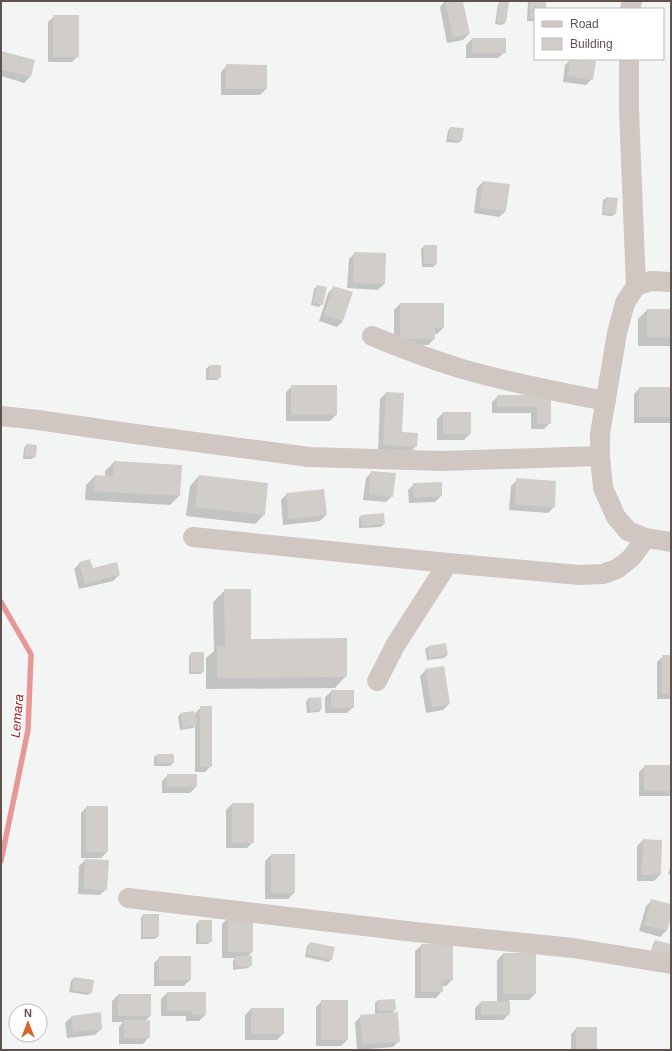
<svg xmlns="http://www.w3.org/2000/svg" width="672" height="1051" viewBox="0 0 672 1051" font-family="Helvetica,sans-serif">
<rect width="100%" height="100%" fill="#f3f5f4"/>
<g fill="#0003">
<path d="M445,1H462L469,34L463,40L447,43L440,7Z"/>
<path d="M501,1L505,23L502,25L495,24L498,4Z"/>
<path d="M529,1H545V9H535V21H527L528,2Z"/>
<path d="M54,16L78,56L72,62H48V22Z"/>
<path d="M472,39L505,52L498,58H466V45Z"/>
<path d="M1,52L30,77L24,83L1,76Z"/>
<path d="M571,59L595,62L592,79L586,85L563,82L565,65Z"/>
<path d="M227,65L266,89L260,95H221V72Z"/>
<path d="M450,128L461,140L459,143L446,142L448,131Z"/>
<path d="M483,182L506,211L499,217L474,213L477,188Z"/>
<path d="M606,198L615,214L612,216L602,215L603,200Z"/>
<path d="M424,246L436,264L433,267H422L421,249Z"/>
<path d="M355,253L384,284L378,290L347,288L349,259Z"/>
<path d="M317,286L322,304L319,307L311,305L314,289Z"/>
<path d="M334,287L343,321L337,327L319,321L328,293Z"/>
<path d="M400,304H443V328L437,334H434V339L428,345H394V310Z"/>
<path d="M647,310H671V346H638V319Z"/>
<path d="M209,366L220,377L217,380H206V369Z"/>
<path d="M292,386L336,415L330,421H286V392Z"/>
<path d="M640,388H671V423H634V394Z"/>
<path d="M386,393L401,433L416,446L410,453L378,451L380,399Z"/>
<path d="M498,396H550V423L544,429H531V413H492V402Z"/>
<path d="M443,413L470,434L464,440H437V419Z"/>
<path d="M26,445L35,456L32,459H23L24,448Z"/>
<path d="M114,462L181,466L179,496L170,505L85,500L86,485L95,476H105V471Z"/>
<path d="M372,472L392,496L386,502L363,500L366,478Z"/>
<path d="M199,476L264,515L255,524L186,516L190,486Z"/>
<path d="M517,480L554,507L548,513L509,510L511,486Z"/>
<path d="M414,484L441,496L435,502L409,503L408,490Z"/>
<path d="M287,494L326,515L320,521L283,525L281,500Z"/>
<path d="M361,516L384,524L381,527L359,528V518Z"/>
<path d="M80,563L92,570L119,575L113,581L79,589L74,569Z"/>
<path d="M225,590L250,640L346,676L335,688L206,689V658L214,651L213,602Z"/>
<path d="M428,647L447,655L444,658L427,660L425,649Z"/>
<path d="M191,653L203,671L201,674H189V656Z"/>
<path d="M663,656H671V699H657V662Z"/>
<path d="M426,670L449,704L443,710L426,713L420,676Z"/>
<path d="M332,691L353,707L347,713H325V697Z"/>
<path d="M308,699L321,709L319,712L307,713L306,702Z"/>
<path d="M201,707L211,766L205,772H195V726L193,728L180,730L178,717L180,714H194Z"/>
<path d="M157,755L173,763L170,766H154V757Z"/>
<path d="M645,766H671V794L669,796H639V772Z"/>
<path d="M168,775L196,787L190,793H162V781Z"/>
<path d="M232,804L253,842L247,848H226V810Z"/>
<path d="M87,807L107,852L101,858H81V813Z"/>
<path d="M643,840L660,875L654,881H637V846Z"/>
<path d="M271,855H294V893L288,899H265V861Z"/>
<path d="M85,860L106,889L100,895L78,894L79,866Z"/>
<path d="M671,865V875L668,874Z"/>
<path d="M652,900L671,905V914L666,931L660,937L639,931L646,906Z"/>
<path d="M144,915L158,936L155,939H141V917Z"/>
<path d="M228,918L252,952L247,957L251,965L248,968L233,970V960L235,958H222V924Z"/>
<path d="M199,921L211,941L208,944H196V924Z"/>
<path d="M655,941L671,945L650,955L653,944Z"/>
<path d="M310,943L331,959L329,962L305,957L307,946Z"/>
<path d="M422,945L452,980L446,986H442V991L436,998H415V951Z"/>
<path d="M503,954L535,994L529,1000H509V1014L503,1020H475V1008L481,1002H497V960Z"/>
<path d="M160,957L190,980L184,986H154V963Z"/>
<path d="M74,978L91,992L88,995L69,992L71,981Z"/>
<path d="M167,993H205V1015L199,1021H186V1016H161V999Z"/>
<path d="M118,995L150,1016L145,1021L149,1037L143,1044H119V1027L123,1022H112V1001Z"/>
<path d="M322,1001L347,1040L341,1046H316V1007Z"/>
<path d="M377,1001L395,1010L391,1014L399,1041L393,1047L357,1050L355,1022L361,1016L375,1015V1003Z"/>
<path d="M251,1009H283V1034L277,1040H245V1015Z"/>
<path d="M71,1017L101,1029L95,1035L67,1038L65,1023Z"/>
<path d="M577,1028L596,1050H571V1034Z"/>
</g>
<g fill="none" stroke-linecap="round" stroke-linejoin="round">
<path stroke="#e69798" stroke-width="5.5" d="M1,602L31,654L28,730L1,861"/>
</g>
<g fill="#d1ceca">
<path d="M445,1H463L470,34L453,37Z"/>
<path d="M500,1L509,2L506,23L497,22Z"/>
<path d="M530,1H546V9H535V18H530Z"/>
<rect x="53" y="15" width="26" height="42"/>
<rect x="472" y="38" width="34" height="15"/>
<path d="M1,51L35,60L31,77L1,69Z"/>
<path d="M570,59L596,61L593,80L568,76Z"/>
<path d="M226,64L267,65V89H226Z"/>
<path d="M450,127L464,128L462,141L449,139Z"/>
<path d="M483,181L510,184L506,211L480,208Z"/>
<path d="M606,197L618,198L616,214L604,213Z"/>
<rect x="424" y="245" width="13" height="19"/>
<path d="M354,252L386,253L385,284L353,283Z"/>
<path d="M317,285L327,287L323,305L313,303Z"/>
<path d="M333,286L353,292L343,321L324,315Z"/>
<path d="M400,303H444V328H435V339H400Z"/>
<rect x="647" y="309" width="24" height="28"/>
<rect x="209" y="365" width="12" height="13"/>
<rect x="291" y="385" width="46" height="30"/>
<rect x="639" y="387" width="32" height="30"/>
<path d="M386,392L404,393L402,432L418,433L417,447L383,445Z"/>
<path d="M497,395H551V424H537V407H497Z"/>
<rect x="443" y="412" width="28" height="22"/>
<path d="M26,444L37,445L36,457L25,456Z"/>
<path d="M114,461L182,465L180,496L94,491L95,475L113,476Z"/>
<path d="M371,471L396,473L393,497L369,494Z"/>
<path d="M199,475L268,483L265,515L195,507Z"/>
<path d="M516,478L556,481L555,507L515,505Z"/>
<path d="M442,482V496L414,498L413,483Z"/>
<path d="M324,489L327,515L289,519L286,493Z"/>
<path d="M384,513L385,524L362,526L361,515Z"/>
<path d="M90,559L93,568L117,562L120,575L85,584L79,562Z"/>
<path d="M224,589H251V639L347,638V677L217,678V646H225Z"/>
<path d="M446,643L448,655L429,658L428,646Z"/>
<rect x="191" y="652" width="13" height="20"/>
<rect x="662" y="655" width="9" height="39"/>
<path d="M444,666L450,704L432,707L425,669Z"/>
<rect x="331" y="690" width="23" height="18"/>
<path d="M321,697L322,709L310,711L308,698Z"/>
<rect x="200" y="706" width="12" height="61"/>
<path d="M194,711L197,725L183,728L180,713Z"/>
<rect x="157" y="754" width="17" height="9"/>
<rect x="644" y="765" width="27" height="26"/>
<rect x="167" y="774" width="30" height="13"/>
<rect x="232" y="803" width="22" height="40"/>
<rect x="86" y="806" width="22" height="46"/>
<path d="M643,839L662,840L661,875H642Z"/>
<rect x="271" y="854" width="24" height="39"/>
<path d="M85,859L109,860L107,890L84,889Z"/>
<path d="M651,899L671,904V918L667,931L644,925Z"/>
<rect x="143" y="914" width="16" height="23"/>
<rect x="228" y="917" width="25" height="35"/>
<rect x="199" y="920" width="13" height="22"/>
<path d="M655,940L671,944V956L652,952Z"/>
<path d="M310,942L335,947L332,960L307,954Z"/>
<path d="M421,944H453V980H443V992H421Z"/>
<rect x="503" y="953" width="33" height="41"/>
<path d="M252,955V966L236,967L235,957Z"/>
<rect x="159" y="956" width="32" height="24"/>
<path d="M74,977L94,980L92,993L72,990Z"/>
<path d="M167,992H206V1015H192V1011H167Z"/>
<rect x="118" y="994" width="33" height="22"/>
<path d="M395,999L396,1010L378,1011L377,1000Z"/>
<rect x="321" y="1000" width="27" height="40"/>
<rect x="481" y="1001" width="29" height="14"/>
<rect x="251" y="1008" width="33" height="26"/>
<path d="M101,1012L102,1029L73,1032L71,1016Z"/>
<path d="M398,1012L400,1042L363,1044L360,1015Z"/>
<rect x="124" y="1020" width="26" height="18"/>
<rect x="576" y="1027" width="21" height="23"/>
</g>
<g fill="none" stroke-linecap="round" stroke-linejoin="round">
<g stroke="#d0c6c2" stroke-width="20">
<path d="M630,9L632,1"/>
<path d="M629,59V110L636,286"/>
<path d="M671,282L651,281L636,286L625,303L617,333L600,434V456L603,488L616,517L628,531L646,538L671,542"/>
<path d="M372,336C401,348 430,359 459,368C507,382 557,392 606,401"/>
<path d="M1,416L38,420L128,433L309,457L443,461L600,456"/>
<path d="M193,537L448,563L579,575L603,574L617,569L631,558L646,538"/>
<path d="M377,681L396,644L448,563"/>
<path d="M128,898L415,932L573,948L671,964"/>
</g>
</g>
<g text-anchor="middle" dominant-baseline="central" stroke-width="3" stroke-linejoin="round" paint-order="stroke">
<g font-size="13" font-style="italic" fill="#a51819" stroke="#fff">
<text transform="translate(17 716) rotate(-85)">Lemara</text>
</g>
</g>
<rect width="672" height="1051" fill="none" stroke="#5f514c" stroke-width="4"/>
<rect x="534" y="8" width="130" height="52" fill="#ffffff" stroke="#bfb9b7"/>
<rect x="542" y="21" width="20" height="6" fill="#d0c6c2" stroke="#bfb9b7"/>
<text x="570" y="28" font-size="12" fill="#5f514c">Road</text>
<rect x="542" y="38" width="20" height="12" fill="#d1ceca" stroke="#bfb9b7"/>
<text x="570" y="48" font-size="12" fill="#5f514c">Building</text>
<g transform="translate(28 1023)"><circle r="19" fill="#ffffff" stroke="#bfb9b7"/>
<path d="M0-3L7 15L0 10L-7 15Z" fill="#d7662a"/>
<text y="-6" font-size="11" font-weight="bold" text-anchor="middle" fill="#5f514c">N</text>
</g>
</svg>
